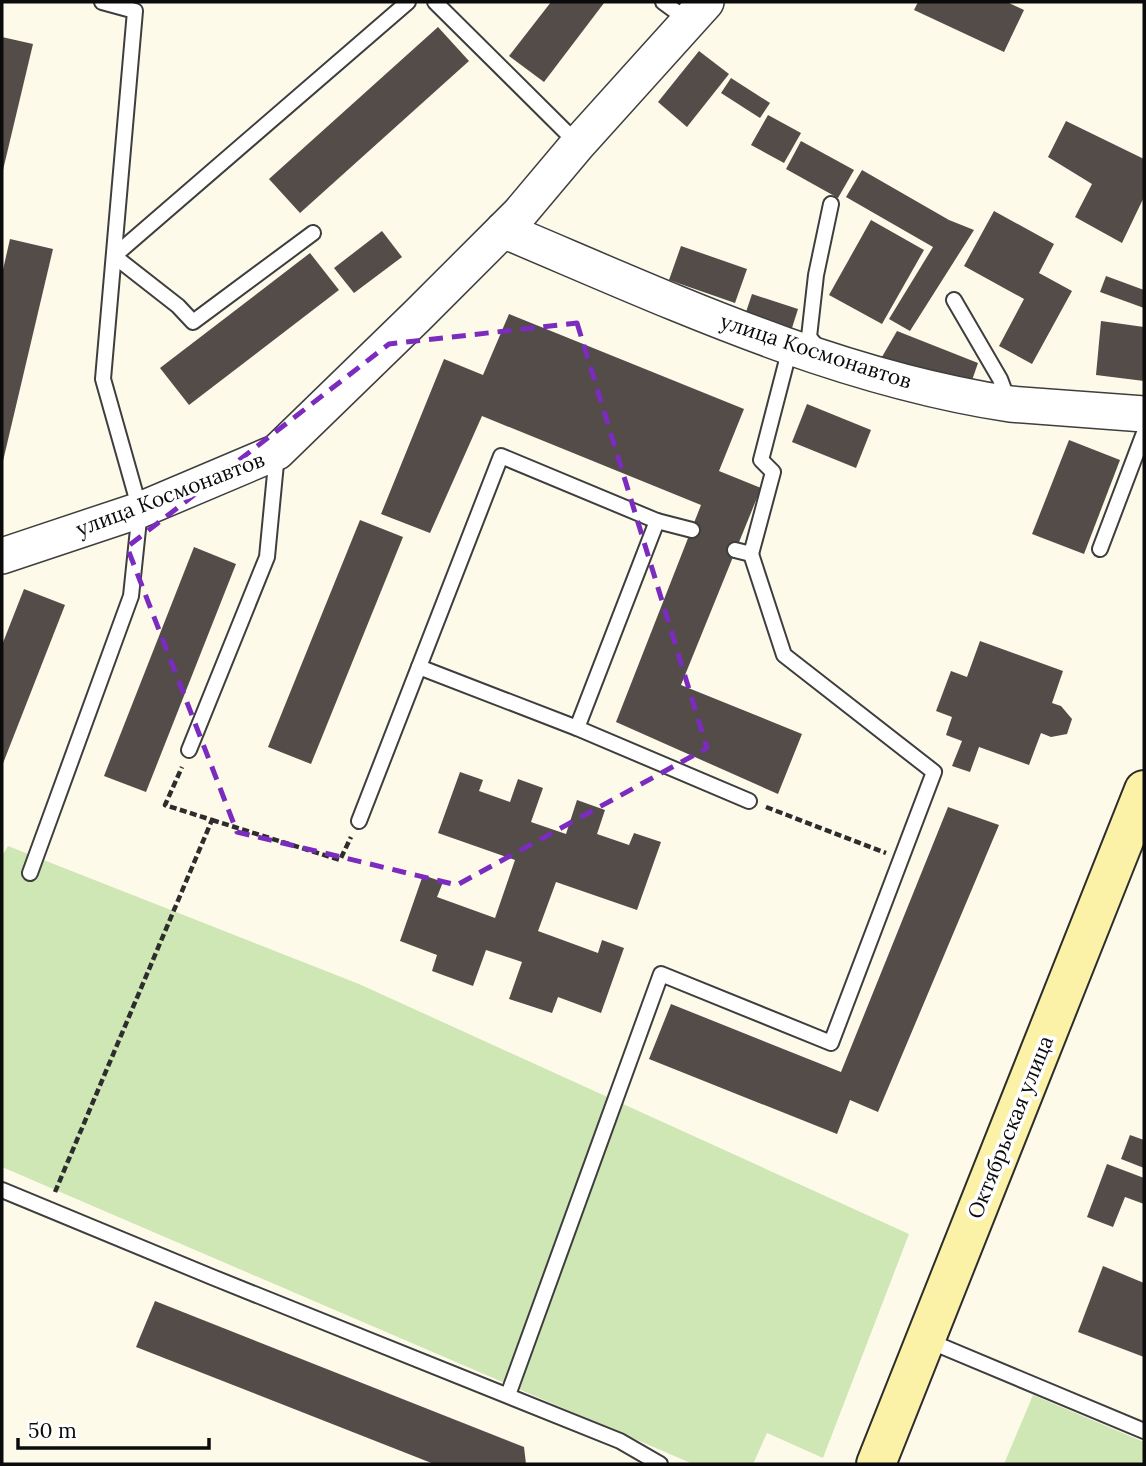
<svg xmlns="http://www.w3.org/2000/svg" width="1146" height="1466" viewBox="0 0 1146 1466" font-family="Lora,serif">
<rect width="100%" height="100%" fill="#fefaea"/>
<g fill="#cfe7b5">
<path d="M8,846L359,984L909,1234L823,1458L767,1433L753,1464H693L2,1167V856Z"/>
<path d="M1033,1395L1144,1442V1464H1004Z"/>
</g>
<g fill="#534c48">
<path d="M551,2H602L604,3L544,82L509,56Z"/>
<path d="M918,2H1007L1024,10L1004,52L914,10Z"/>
<path d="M438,27L469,61L300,213L269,179Z"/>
<path d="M2,37L33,44L3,170H2Z"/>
<path d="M699,51L729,74L687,127L658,102Z"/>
<path d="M731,78L770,103L760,118L721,93Z"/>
<path d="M768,115L801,133L784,163L751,145Z"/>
<path d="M1066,121L1144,159V197L1122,243L1075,217L1092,184L1048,157Z"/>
<path d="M801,141L854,170L838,198L786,169Z"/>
<path d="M862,170L949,220L974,230L910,331L889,319L933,247L846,197Z"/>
<path d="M994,211L1054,244L1039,273L1072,291L1032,364L999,346L1024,299L964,266Z"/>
<path d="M871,220L924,250L882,324L829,295Z"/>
<path d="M382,231L402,257L354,293L334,268Z"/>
<path d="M10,239L53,249L3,461L2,274Z"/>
<path d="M681,246L747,269L735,303L669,280Z"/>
<path d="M310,253L339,290L189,405L160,368Z"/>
<path d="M1106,276L1144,290V308L1100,292Z"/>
<path d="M752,294L798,309L792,328L746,312Z"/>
<path d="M509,314L744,409L719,471L761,488L681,685L802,734L778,794L616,722L701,505L482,416L430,533L381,514L444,359L483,375Z"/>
<path d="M1101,321L1144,327V381L1096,375Z"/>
<path d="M897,331L978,363L968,392L879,362Z"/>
<path d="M807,404L871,430L856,468L792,442Z"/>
<path d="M1069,440L1120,460L1084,554L1032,534Z"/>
<path d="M360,520L403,537L311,764L268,747Z"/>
<path d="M194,547L236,564L146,792L104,776Z"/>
<path d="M24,589L65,605L2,766V645Z"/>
<path d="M980,641L1063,671L1052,703L1061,706L1072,719L1067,734L1051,737L1041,733L1029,765L979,747L970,772L952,766L962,741L946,735L952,717L936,711L951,671L967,677Z"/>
<path d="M460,772L483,780L479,791L510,802L518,779L543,788L531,822L566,834L577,800L605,810L597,834L629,845L634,833L661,842L637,910L556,882L538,931L598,953L602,940L624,948L601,1013L558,997L552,1013L509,999L522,962L486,950L473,986L432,971L437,955L400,941L423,875L443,882L437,897L495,918L515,860L438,833Z"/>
<path d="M948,807L999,825L878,1112L850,1100L837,1134L649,1059L671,1004L841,1072Z"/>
<path d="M1130,1135L1144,1140V1168L1121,1159Z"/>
<path d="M1107,1164L1144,1178V1204L1125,1197L1113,1227L1087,1217Z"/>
<path d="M1103,1266L1144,1283V1357L1078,1332Z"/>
<path d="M155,1301L524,1447L526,1464H434L136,1347Z"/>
</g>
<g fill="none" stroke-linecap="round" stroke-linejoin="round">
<g stroke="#3e3e3e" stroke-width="18">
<g id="service">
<path d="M435,2L578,144"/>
<path d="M663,2L689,21"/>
<path d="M313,233L193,322L178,306L114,256L408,2"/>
<path d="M954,300L1000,379L1009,403"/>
<path d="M819,349L809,337L816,275L831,204"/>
<path d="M657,521L577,728L749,801"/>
<path d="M1100,549L1144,433"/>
<path d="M735,550L751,554L773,472L761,460L790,348"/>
<path d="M419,667L577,728"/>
<path d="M189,750L267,557L277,453"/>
<path d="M359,821L501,456L657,521L692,530"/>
<path d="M30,873L131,596L140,510L103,379L135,11L102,2"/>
<path d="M2,1190L212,1277L620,1441L660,1464"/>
<path d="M941,1346L1144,1431"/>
<path d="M508,1395L661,974L831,1043L934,772L784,655L751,554"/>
</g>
</g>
<g stroke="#3e3e3e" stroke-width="38">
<g id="tertiary">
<path d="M503,230L520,213L578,144L706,2"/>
<path d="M2,556L140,510L277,452L417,316L503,230C667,299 832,377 1010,404L1144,414"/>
</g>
</g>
<g stroke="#2d2d2d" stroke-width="42">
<path id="secondary" d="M876,1464L1144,790"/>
</g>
<g stroke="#2d2d2d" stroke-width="4.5" stroke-dasharray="7 3.5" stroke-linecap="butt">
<path d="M766,807L886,853"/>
<path d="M212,820L340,860L351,837"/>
<path d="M55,1192L212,820L165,805L182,767"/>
</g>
<use href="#service" stroke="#fff" stroke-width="14"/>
<use href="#tertiary" stroke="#fff" stroke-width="35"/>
<use href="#secondary" stroke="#fcf2a7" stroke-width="38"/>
</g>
<path fill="none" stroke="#7b2cbf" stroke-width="5" stroke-dasharray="14 9" stroke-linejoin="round" d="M577,323L707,748L457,885L237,832L127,547L389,344Z"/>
<g text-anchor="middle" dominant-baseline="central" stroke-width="7" stroke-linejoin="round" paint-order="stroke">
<g font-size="21" fill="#0b0b0b" stroke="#fff">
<text transform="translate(816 351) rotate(18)">улица Космонавтов</text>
<text transform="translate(170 494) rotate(-21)">улица Космонавтов</text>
<text transform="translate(1010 1127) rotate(-68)">Октябрьская улица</text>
</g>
</g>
<rect width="1146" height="1466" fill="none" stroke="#0b0b0b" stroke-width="7"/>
<path d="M18 1438v10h191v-10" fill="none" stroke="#0b0b0b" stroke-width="3.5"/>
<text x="28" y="1438" font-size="21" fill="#0b0b0b" stroke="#ffffff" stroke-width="5" paint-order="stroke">50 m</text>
</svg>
